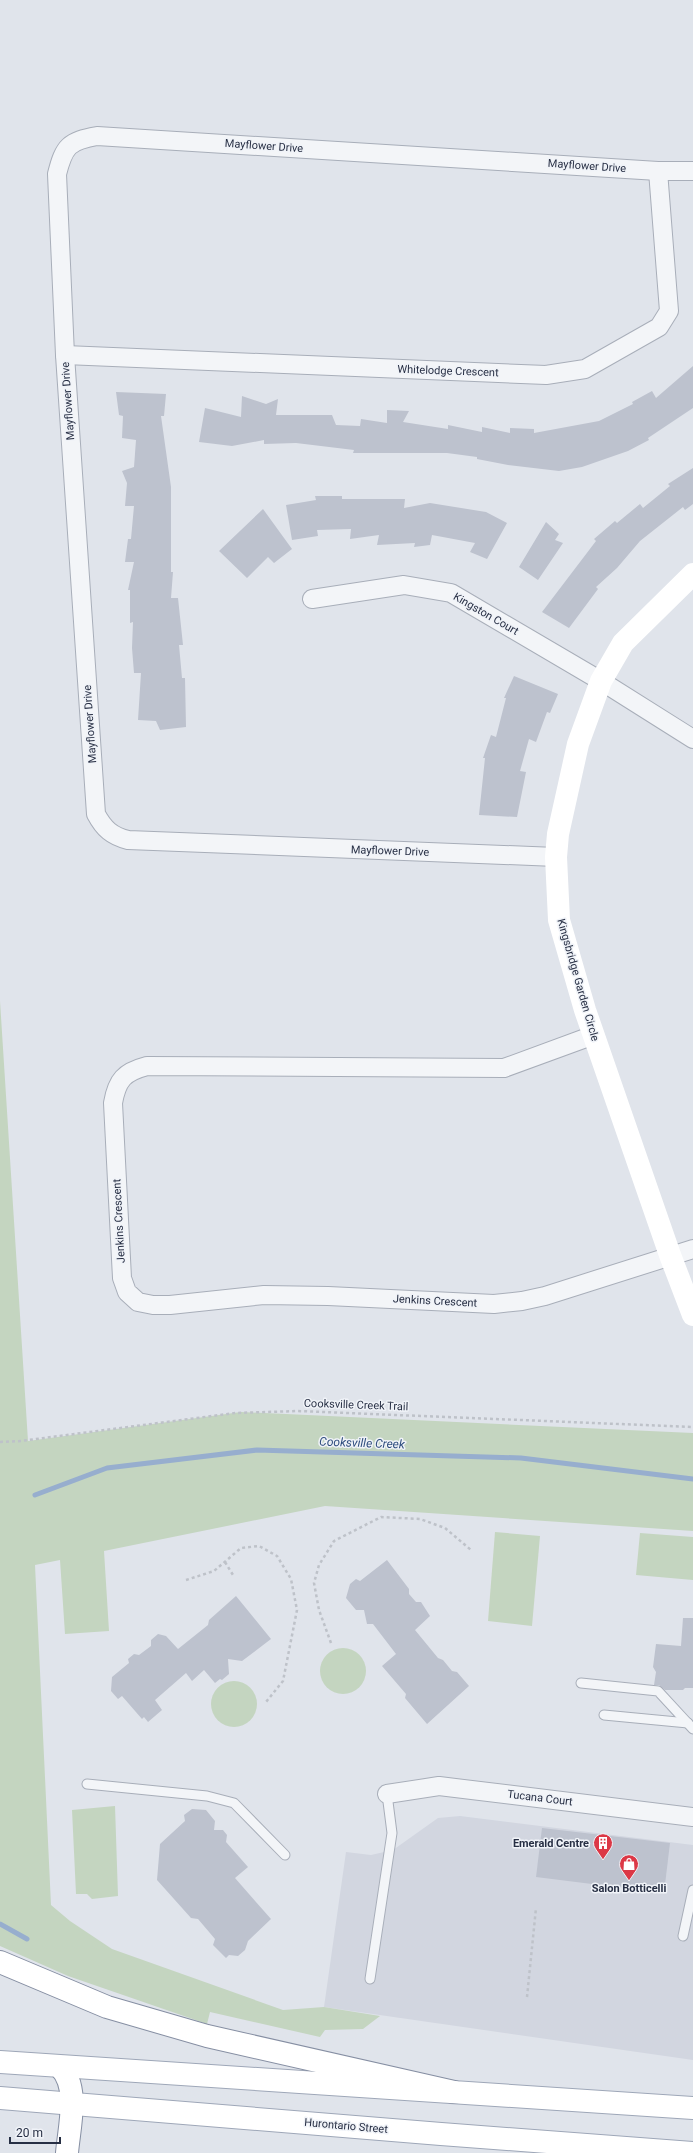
<svg xmlns="http://www.w3.org/2000/svg" width="693" height="2153" viewBox="0 0 693 2153" font-family="Roboto,sans-serif">
<rect width="100%" height="100%" fill="#e0e4eb"/>
<path fill="#d2d6e0" d="M460,1816L693,1845V2060L324,2007L346,1852L371,1855L393,1850L438,1818Z"/>
<g fill="#c4d5c0">
<path d="M0,1001L28,1441L241,1412L693,1433V1531L325,1506L104,1551L109,1631L65,1634L60,1560L35,1565L51,1905L70,1921L112,1949L283,2010L324,2007L380,2016L363,2029L325,2030L320,2037L210,2012L207,2024L68,1976L0,1946Z"/>
<path d="M495,1532L540,1536L532,1626L488,1621Z"/>
<path d="M640,1533L693,1537V1580L636,1575Z"/>
<circle cx="343" cy="1671" r="23"/>
<circle cx="234" cy="1704" r="23"/>
<path d="M115,1806L118,1896L92,1899L87,1894H76L72,1810Z"/>
</g>
<g fill="none" stroke-linecap="round" stroke-linejoin="round">
<g stroke="#97aece" stroke-width="5">
<path d="M35,1495L107,1468L257,1450L521,1458L693,1479"/>
<path d="M0,1924L27,1939"/>
</g>
</g>
<g fill="#bdc2ce">
<path d="M693,366V408L648,438L649,440L628,451L582,467L559,471L508,465L477,459V457L447,453H353L354,450L296,443L264,444V440L232,446L199,442L205,408L241,417L242,396L266,404L278,399L276,415H332L336,425L360,426L361,419L387,423V410L409,411L403,422L448,429V425L482,432V427L510,433V428L534,429V433L599,421L633,404L632,402L652,391L656,398Z"/>
<path d="M116,392L166,394L164,416H161L171,487V572H173L171,598H178L183,645H179L182,678H185L186,727L160,730L156,721L138,720L141,673H134L132,648L133,622L130,623V590H128L134,562H125L128,539H131L134,506H125L127,483L122,471L134,467L136,440L122,438L123,416L119,415Z"/>
<path d="M693,468V504L685,510L683,507L640,541L617,568L596,587L598,589L569,628L542,612L596,541L594,539L615,521L617,523L640,504L643,508L670,486L668,484Z"/>
<path d="M315,496H342V499H405L404,508L430,503L486,512L507,523L487,559L470,552L475,543L432,535L430,545L414,547L415,543L377,545L379,535L350,539L351,529L317,530L318,536L292,540L286,505L316,500Z"/>
<path d="M263,509L292,549L274,563L268,557L247,578L219,551Z"/>
<path d="M546,522L559,534L555,540L563,543L538,580L519,567Z"/>
<path d="M514,676L558,694L550,713L547,712L536,742L529,739L520,771L526,772L517,817L479,815L485,758H483L491,735L496,737L506,698H504Z"/>
<path d="M387,1560L409,1589V1594L416,1602H421L430,1616L415,1630L438,1658L443,1660L452,1671L457,1672L469,1686L427,1724L405,1698L406,1694L382,1666L396,1654L373,1624H367L364,1610H356L346,1598L350,1584L356,1579L360,1581Z"/>
<path d="M236,1596L271,1639L242,1661L228,1659L229,1674L222,1680L220,1679L215,1683L204,1670L192,1681L186,1673L155,1700L162,1710L148,1722L144,1717L142,1719L122,1696L118,1699L111,1691L112,1677L129,1663L128,1659L134,1654L139,1655L151,1646V1640L158,1634L166,1636L178,1649L208,1625L209,1620Z"/>
<path d="M683,1618H693V1688H685L683,1690H665L659,1685H654L656,1672L653,1667L656,1644L681,1646Z"/>
<path d="M192,1809L206,1810L215,1821L214,1830H223L227,1835L226,1842L248,1867L235,1878L271,1919L248,1941L245,1950L238,1956L229,1955L226,1958L213,1945L215,1939L198,1919L191,1918L157,1880L160,1844L185,1821L184,1815Z"/>
<path d="M542,1828L670,1843L664,1893L536,1877Z"/>
</g>
<g fill="none" stroke-linecap="round" stroke-linejoin="round">
<g stroke="#a8aeb9" stroke-width="11">
<g id="lane">
<path d="M581,1683L658,1691L693,1729"/>
<path d="M604,1715L688,1723"/>
<path d="M87,1784L207,1796L234,1803L285,1855"/>
<path d="M683,1936L693,1890"/>
<path d="M370,1979L392,1833L387,1794"/>
</g>
</g>
<g stroke="#a8aeb9" stroke-width="20">
<g id="street">
<path d="M65,355L546,375L585,369L659,327L669,311L658,171"/>
<path d="M312,599L404,585L451,593L601,681L693,739"/>
<path d="M556,857L128,840C112,836 104,829 96,814L65,355L57,174C64,146 69,141 97,136L658,171H693"/>
<path d="M594,1035L504,1068L147,1066C124,1072 117,1080 113,1103L122,1278L127,1292L138,1302L153,1305H170L264,1295L328,1296L494,1304L522,1301L545,1296L693,1249"/>
<path d="M387,1794L439,1786L693,1817"/>
</g>
</g>
<g stroke="#9ea7b8" stroke-width="24">
<g id="primary">
<path d="M0,2062L693,2108"/>
<path d="M0,2098L441,2134L693,2153"/>
</g>
</g>
<g stroke="#868fa3" stroke-width="24">
<g id="highway">
<path d="M0,1962L107,2007L207,2036L454,2092"/>
<path d="M60,2067C80,2087 69,2127 67,2153"/>
</g>
</g>
<g stroke="#bec2c9" stroke-width="2.5" stroke-dasharray="3 3" stroke-linecap="butt">
<path d="M0,1442L21,1441L235,1413L298,1411L693,1427"/>
<path d="M225,1562L233,1575"/>
<path d="M186,1580L214,1571L241,1548L259,1546L277,1556L291,1579L297,1610L283,1681L266,1702"/>
<path d="M331,1643L319,1610L314,1583L319,1565L334,1541L381,1517L420,1519L445,1528L471,1550"/>
<path d="M527,1997L536,1908"/>
</g>
<use href="#lane" stroke="#f3f5f8" stroke-width="9"/>
<use href="#street" stroke="#f3f5f8" stroke-width="18"/>
<path stroke="#fff" stroke-width="22" d="M693,574L623,643L601,681L578,744L558,834L556,857L559,920L585,1010L670,1255L693,1315"/>
<use href="#primary" stroke="#fff" stroke-width="22"/>
<use href="#highway" stroke="#fff" stroke-width="22"/>
</g>
<defs>
<g id="building-pin" transform="scale(1)"><path d="M0 17L-7.5 6A9.5 9.5 0 1 1 7.5 6Z" fill="#dc3846" stroke="#f0f3f8"/><path d="M-4-6H4V6H1V3H-1V6H-4ZM-2.5-4.3h1.7v1.8h-1.7ZM.8-4.3h1.7v1.8H.8ZM-2.5-1h1.7V.8h-1.7ZM.8-1h1.7V.8H.8Z" fill="#fff"/></g>
<g id="shop-pin" transform="scale(1)"><path d="M0 17L-7.5 6A9.5 9.5 0 1 1 7.5 6Z" fill="#dc3846" stroke="#f0f3f8"/><path d="M-5-2.5h2.3a2.7 3.5 0 0 1 5.4 0H5L5.5 6h-11ZM-1.5-2.5h3a1.5 2.3 0 0 0-3 0Z" fill="#fff"/></g>
</defs>
<g fill-rule="evenodd">
<use href="#building-pin" x="603" y="1843"/>
<use href="#shop-pin" x="629" y="1864"/>
</g>
<g text-anchor="middle" dominant-baseline="central" stroke-width="3" stroke-linejoin="round" paint-order="stroke">
<g font-size="11" fill="#272f44" stroke="#f0f3f8">
<text transform="translate(264 146) rotate(4)">Mayflower Drive</text>
<text transform="translate(587 166) rotate(4)">Mayflower Drive</text>
<text transform="translate(448 371) rotate(2)">Whitelodge Crescent</text>
<text transform="translate(68 401) rotate(-94)">Mayflower Drive</text>
<text transform="translate(486 614) rotate(30)">Kingston Court</text>
<text transform="translate(90 724) rotate(-94)">Mayflower Drive</text>
<text transform="translate(390 851) rotate(2)">Mayflower Drive</text>
<text transform="translate(578 980) rotate(74)">Kingsbridge Garden Circle</text>
<text transform="translate(119 1221) rotate(-93)">Jenkins Crescent</text>
<text transform="translate(435 1301) rotate(3)">Jenkins Crescent</text>
<text transform="translate(356 1405) rotate(2)">Cooksville Creek Trail</text>
<text transform="translate(540 1798) rotate(7)">Tucana Court</text>
<text transform="translate(346 2126) rotate(5)">Hurontario Street</text>
</g>
<g font-size="11" font-weight="bold" fill="#272f44" stroke="#f0f3f8" text-anchor="end">
<text x="589" y="1843">Emerald Centre</text>
<text x="629" y="1888" text-anchor="middle">Salon Botticelli</text>
</g>
<g font-size="12" font-style="italic" fill="#2c4b7c" stroke="#f0f3f8">
<text transform="translate(362 1443) rotate(2)">Cooksville Creek</text>
</g>
</g>
<path d="M10 2137v6h50v-6" fill="none" stroke="#272f44" stroke-width="2"/>
<text x="16" y="2137" font-size="12" fill="#272f44" stroke="#f0f3f8" stroke-width="3" paint-order="stroke">20 m</text>
</svg>
